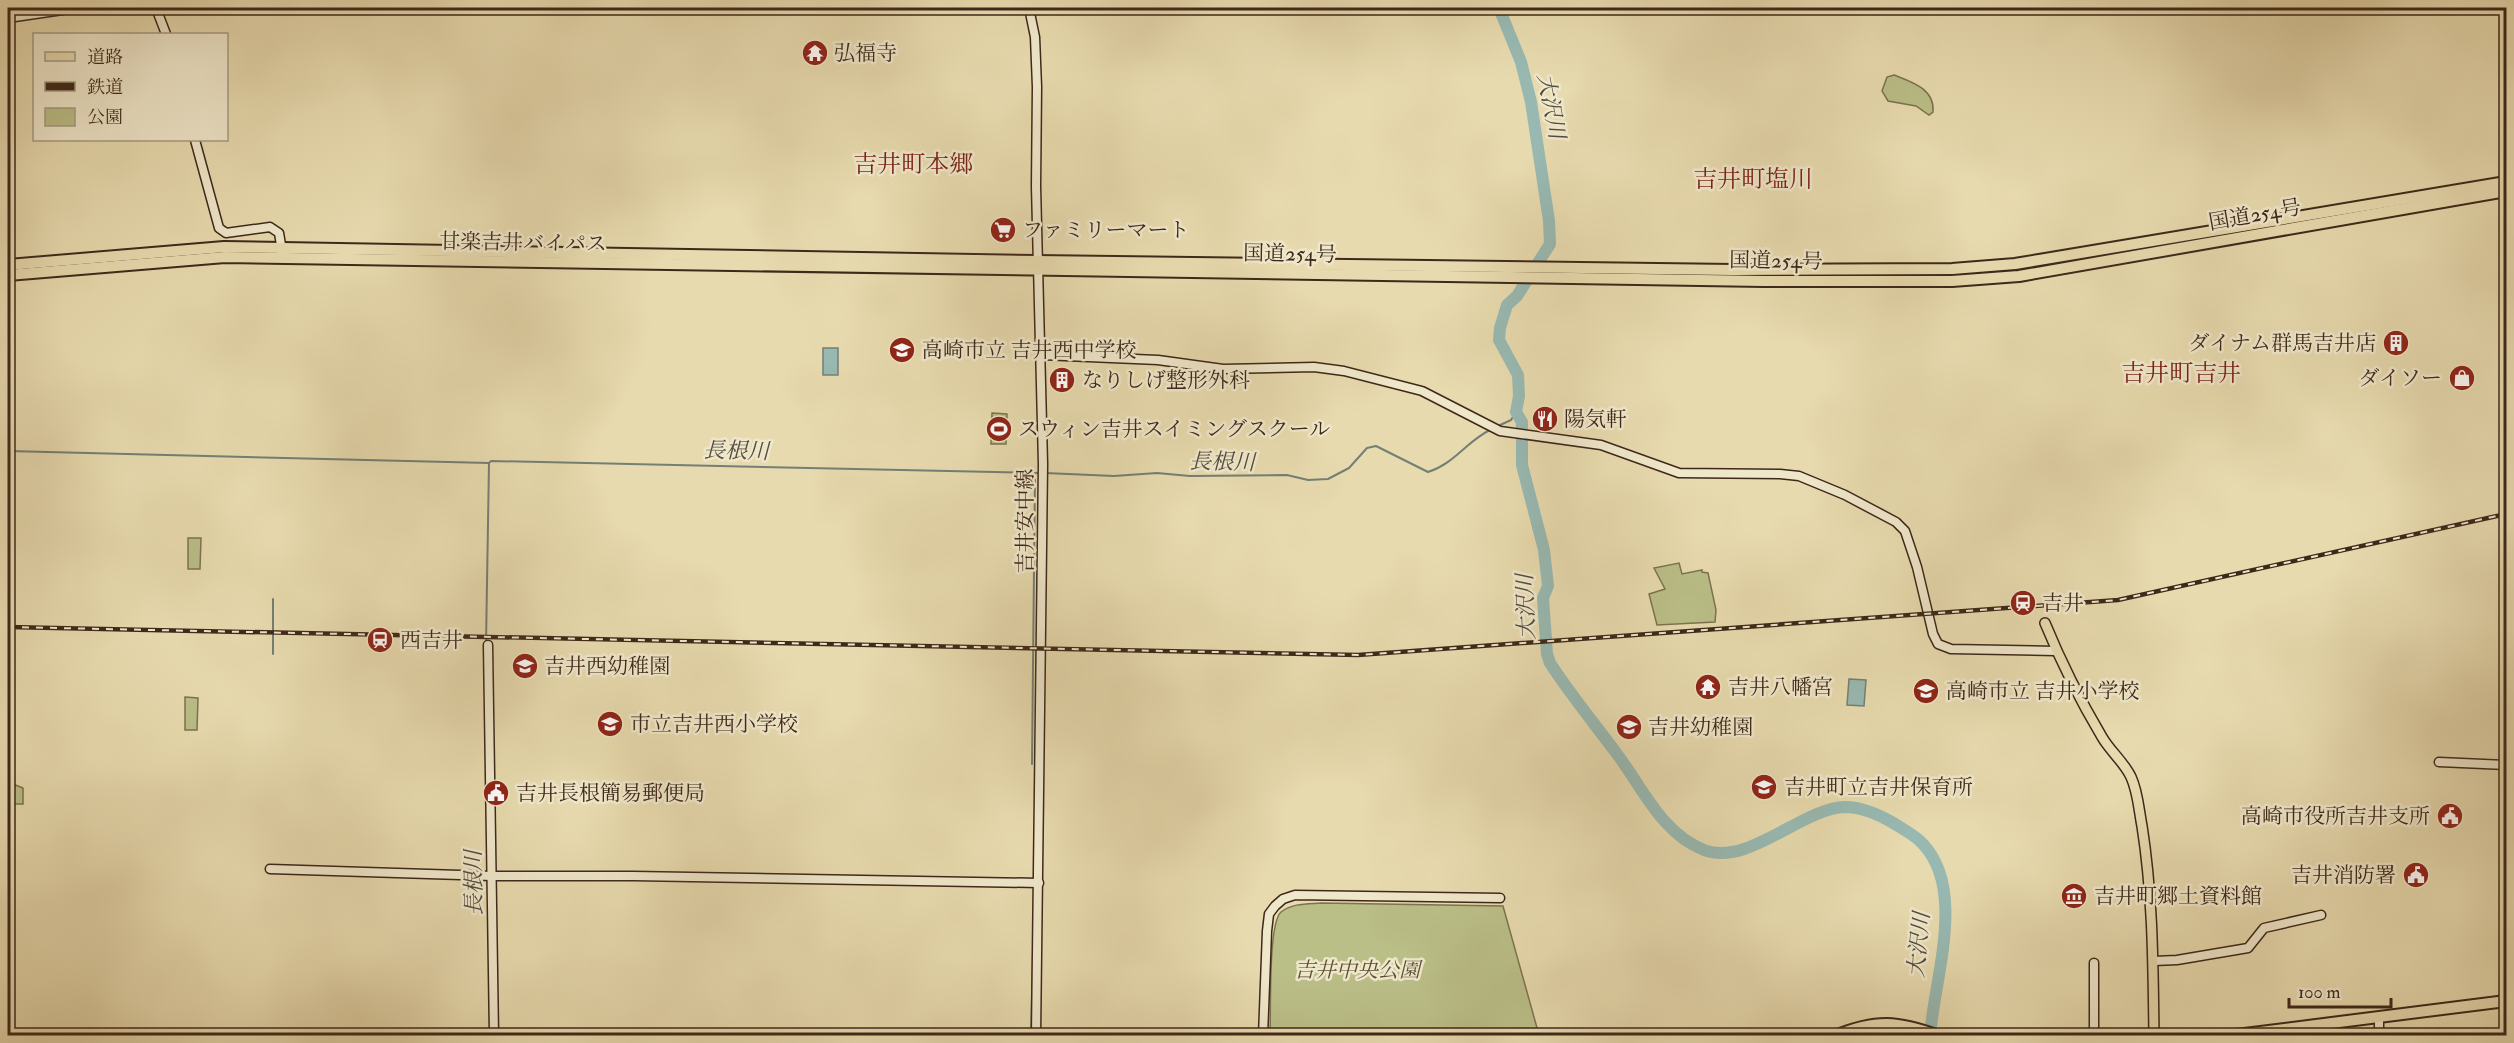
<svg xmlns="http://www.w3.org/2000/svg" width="2514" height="1043" viewBox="0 0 2514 1043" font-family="'IM FELL Double Pica','Noto Serif JP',serif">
<rect width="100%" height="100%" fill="#e7daae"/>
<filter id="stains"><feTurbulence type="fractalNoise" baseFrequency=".00333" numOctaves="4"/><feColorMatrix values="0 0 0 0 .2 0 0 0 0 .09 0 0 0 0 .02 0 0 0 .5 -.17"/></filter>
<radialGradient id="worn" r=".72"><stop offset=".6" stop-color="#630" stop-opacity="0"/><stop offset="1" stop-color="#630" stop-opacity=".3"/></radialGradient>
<g fill="#babe87" stroke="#7c7350" stroke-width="1.5">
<path d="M1894,75C1912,82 1935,89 1933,112L1929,115L1916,106L1888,101L1882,91L1887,77Z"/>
<path d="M992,413L1007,414L1006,444H991Z"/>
<path d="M188,538H201L200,569H188Z"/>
<path d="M1679,563L1682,574L1702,570V572L1708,573L1716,610L1715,622L1657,625L1649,594L1665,589L1654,568Z"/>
<path d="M185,697L198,698L197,730H185Z"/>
<path d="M8,782L23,788V804H8Z"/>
<path d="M1321,903L1503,906L1539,1035H1270C1271,1014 1268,923 1281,912C1292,903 1308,904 1321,903Z"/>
</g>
<g fill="#98b9b2" stroke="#747f75" stroke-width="1.5">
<rect x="823" y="348" width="15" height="27"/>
<path d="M1849,679L1866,680L1864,706L1847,705Z"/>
</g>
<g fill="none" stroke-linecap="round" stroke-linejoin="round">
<g stroke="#747f75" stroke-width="2">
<path d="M1498,426L1511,420L1516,412"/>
<path d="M8,451L489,463L491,461L1040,473"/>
<path d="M1045,473L1114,476L1157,473L1190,476L1287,475L1308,480L1328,479L1349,468L1367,448L1376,446L1428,472C1454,464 1467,441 1490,430"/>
<path d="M486,644L489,463"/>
<path d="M273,654V599"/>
<path d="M1032,764L1035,474"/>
<path d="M1031,1036L1033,951"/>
</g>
<path stroke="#98b9b2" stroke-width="12" d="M1499,8L1521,62L1531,102L1549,221L1550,244L1517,296L1507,305L1500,328L1499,340L1518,375L1519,396L1516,412L1522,422V465L1544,550L1548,586L1543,598L1547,654L1550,663C1570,694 1594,723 1617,754C1642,787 1662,834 1704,850C1748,867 1802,808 1845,807C1863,807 1880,815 1895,824C1904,830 1915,835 1922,843C1967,889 1934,979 1930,1036"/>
<g stroke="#3e281a" stroke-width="11">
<g id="secondary">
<path d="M156,8L166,34"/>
<path d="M1029,8L1035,37L1037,87L1036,186L1043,464L1036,1036"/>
<path d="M8,18L76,8"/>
<path d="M195,140L219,228L226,233L270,227L279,233L282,251"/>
<path d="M1042,355L1158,360L1223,369L1314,367L1344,371L1422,391L1500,431L1601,445L1679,473L1780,474L1799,476L1845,495L1896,522L1905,531L1917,567L1933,634L1938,644L1951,649L2056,651"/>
<path d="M488,645L494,1036"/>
<path d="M2439,762L2506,765"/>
<path d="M270,869L492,876H633L1039,883"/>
<path d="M2154,961L2177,960L2248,948L2264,928L2321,915"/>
<path d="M2094,963V1036"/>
<path d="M2379,1018V1036"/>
<path d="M1263,1036L1267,931L1269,914L1275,906L1283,899L1295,895L1500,898"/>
</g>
</g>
<g stroke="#3e281a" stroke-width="12">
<path id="primary" d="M2045,623C2061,662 2080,700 2102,737C2110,751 2124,762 2131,777C2138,792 2139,811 2142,826C2153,896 2153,965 2154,1036"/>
</g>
<g stroke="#3e281a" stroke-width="14">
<g id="highway">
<path d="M8,265L224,247L1037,261L1733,270L1952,269L2015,264L2506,182"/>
<path d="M8,275L225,257L1764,281H1952L2019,276L2506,191"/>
<path d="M1835,1036C1876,1019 1898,1021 1939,1036"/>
<path d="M2228,1036L2506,1001"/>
</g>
</g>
<use href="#secondary" stroke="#efe7ca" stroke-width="8"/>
<use href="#primary" stroke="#e7daae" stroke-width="9"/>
<use href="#highway" stroke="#e7daae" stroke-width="10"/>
<g stroke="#3e281a" stroke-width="4.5">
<path id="rail" d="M8,627L1358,655L2118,600L2506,514"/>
</g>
<use href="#rail" stroke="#efe7ca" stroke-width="2" stroke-dasharray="7" stroke-linecap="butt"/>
</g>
<defs>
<g id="temple-disc" transform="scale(1.35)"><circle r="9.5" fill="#8f2418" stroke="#efe7ca"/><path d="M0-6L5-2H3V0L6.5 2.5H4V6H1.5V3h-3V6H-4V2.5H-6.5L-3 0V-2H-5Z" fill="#fff"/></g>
<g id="supermarket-disc" transform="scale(1.35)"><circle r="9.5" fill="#8f2418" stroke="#efe7ca"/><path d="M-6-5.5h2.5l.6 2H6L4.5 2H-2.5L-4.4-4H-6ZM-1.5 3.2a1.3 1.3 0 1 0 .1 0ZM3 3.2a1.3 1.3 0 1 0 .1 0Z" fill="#fff"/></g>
<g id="building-disc" transform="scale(1.35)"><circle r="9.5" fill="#8f2418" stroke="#efe7ca"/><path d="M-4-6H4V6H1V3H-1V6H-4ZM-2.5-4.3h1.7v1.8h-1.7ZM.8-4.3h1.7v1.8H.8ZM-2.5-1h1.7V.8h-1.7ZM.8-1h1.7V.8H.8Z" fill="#fff"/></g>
<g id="school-disc" transform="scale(1.35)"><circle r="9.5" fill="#8f2418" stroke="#efe7ca"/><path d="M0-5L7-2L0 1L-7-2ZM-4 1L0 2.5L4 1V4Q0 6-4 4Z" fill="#fff"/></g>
<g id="shop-disc" transform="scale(1.35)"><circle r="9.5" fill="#8f2418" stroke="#efe7ca"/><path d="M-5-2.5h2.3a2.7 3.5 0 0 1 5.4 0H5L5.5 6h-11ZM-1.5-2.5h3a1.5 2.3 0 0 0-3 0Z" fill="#fff"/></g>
<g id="restaurant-disc" transform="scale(1.35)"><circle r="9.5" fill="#8f2418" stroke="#efe7ca"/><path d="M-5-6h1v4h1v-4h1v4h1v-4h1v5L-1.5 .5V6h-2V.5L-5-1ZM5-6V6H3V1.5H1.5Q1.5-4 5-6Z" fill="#fff"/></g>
<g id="stadium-disc" transform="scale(1.35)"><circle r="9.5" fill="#8f2418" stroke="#efe7ca"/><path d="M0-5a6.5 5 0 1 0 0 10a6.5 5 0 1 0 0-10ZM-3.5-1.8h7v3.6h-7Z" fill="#fff"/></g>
<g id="station-disc" transform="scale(1.35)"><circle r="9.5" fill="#8f2418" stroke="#efe7ca"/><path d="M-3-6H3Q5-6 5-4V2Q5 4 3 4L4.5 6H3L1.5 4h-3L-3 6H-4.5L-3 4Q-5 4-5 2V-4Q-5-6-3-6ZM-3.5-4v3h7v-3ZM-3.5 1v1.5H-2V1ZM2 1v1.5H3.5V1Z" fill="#fff"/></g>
<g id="civic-disc" transform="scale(1.35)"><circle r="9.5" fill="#8f2418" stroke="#efe7ca"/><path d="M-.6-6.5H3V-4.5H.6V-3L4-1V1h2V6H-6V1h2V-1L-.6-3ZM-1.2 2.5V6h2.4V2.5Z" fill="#fff"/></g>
<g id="museum-disc" transform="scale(1.35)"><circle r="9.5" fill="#8f2418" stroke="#efe7ca"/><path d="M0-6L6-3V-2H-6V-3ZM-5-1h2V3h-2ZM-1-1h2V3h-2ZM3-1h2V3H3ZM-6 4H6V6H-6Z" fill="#fff"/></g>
</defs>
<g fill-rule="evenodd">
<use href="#temple-disc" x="815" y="53"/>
<use href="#supermarket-disc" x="1003" y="230"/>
<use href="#building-disc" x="2396" y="343"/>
<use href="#school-disc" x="902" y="350"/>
<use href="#shop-disc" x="2462" y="378"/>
<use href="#building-disc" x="1062" y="380"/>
<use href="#restaurant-disc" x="1545" y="419"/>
<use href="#stadium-disc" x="999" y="429"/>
<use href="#station-disc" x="2023" y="603"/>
<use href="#station-disc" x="380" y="640"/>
<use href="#school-disc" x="525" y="666"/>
<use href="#temple-disc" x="1708" y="687"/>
<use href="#school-disc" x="1926" y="691"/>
<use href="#school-disc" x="610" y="724"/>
<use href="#school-disc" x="1629" y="727"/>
<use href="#school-disc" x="1764" y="787"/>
<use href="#civic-disc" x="496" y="793"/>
<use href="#civic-disc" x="2450" y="816"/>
<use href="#civic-disc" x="2416" y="875"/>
<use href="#museum-disc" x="2074" y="896"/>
</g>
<g text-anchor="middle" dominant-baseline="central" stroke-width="5" stroke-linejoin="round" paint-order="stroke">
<g font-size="21" fill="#3e281a" stroke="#efe7ca" text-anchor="start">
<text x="834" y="53">弘福寺</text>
<text x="1022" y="230">ファミリーマート</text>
<text x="2376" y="343" text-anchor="end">ダイナム群馬吉井店</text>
<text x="922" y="350">高崎市立 吉井西中学校</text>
<text x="2442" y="378" text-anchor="end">ダイソー</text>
<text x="1082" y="380">なりしげ整形外科</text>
<text x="1564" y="419">陽気軒</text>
<text x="1018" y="429">スウィン吉井スイミングスクール</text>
<text x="2042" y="603">吉井</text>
<text x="400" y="640">西吉井</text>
<text x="544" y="666">吉井西幼稚園</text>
<text x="1728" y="687">吉井八幡宮</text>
<text x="1946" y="691">高崎市立 吉井小学校</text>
<text x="630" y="724">市立吉井西小学校</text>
<text x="1648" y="727">吉井幼稚園</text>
<text x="1784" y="787">吉井町立吉井保育所</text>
<text x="516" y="793">吉井長根簡易郵便局</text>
<text x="2430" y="816" text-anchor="end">高崎市役所吉井支所</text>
<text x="2396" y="875" text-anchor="end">吉井消防署</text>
<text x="2094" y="896">吉井町郷土資料館</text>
</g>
<g font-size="21" fill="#3e281a" stroke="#efe7ca">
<text transform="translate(2255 215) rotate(-10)">国道254号</text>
<text transform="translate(523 243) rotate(1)">甘楽吉井バイパス</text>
<text transform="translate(1290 254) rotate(1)">国道254号</text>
<text transform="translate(1776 261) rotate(1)">国道254号</text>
<text transform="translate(1025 521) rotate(-90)">吉井安中線</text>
</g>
<g font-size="21" font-style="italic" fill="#5d4e35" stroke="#efe7ca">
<text x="1357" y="970">吉井中央公園</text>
</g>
<g font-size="22" font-style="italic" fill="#544c40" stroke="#efe7ca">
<text transform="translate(1551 106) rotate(79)">大沢川</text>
<text transform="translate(736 451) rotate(1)">長根川</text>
<text transform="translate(1222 462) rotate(1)">長根川</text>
<text transform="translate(1526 607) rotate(-92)">大沢川</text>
<text transform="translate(474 883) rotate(-91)">長根川</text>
<text transform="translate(1919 945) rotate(-85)">大沢川</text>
</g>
<g font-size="24" fill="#7a1f14" stroke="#efe7ca">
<text x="913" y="164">吉井町本郷</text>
<text x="1753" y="179">吉井町塩川</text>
<text x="2181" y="373">吉井町吉井</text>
</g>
</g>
<rect width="2514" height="1043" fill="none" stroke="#e7daae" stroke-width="30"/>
<rect x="9" y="9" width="2496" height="1025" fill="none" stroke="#3e281a" stroke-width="3"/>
<rect x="15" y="15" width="2484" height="1013" fill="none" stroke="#3e281a" stroke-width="1.5"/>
<rect x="33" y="33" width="195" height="108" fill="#efe7ca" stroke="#a89b84" stroke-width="1.5"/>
<rect x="45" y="52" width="30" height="9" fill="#e7daae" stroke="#a89b84" stroke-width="1.5"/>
<text x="87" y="63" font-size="18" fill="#3e281a">道路</text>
<rect x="45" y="82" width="30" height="9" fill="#3e281a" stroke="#a89b84" stroke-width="1.5"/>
<text x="87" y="93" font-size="18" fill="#3e281a">鉄道</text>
<rect x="45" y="108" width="30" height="18" fill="#babe87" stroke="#a89b84" stroke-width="1.5"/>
<text x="87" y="123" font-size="18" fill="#3e281a">公園</text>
<path d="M2289 998v9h102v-9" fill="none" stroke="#3e281a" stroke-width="3"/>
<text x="2298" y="998" font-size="18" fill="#3e281a" stroke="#efe7ca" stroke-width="4.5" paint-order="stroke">100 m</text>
<rect width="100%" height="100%" filter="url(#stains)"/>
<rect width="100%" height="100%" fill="url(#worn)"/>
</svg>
